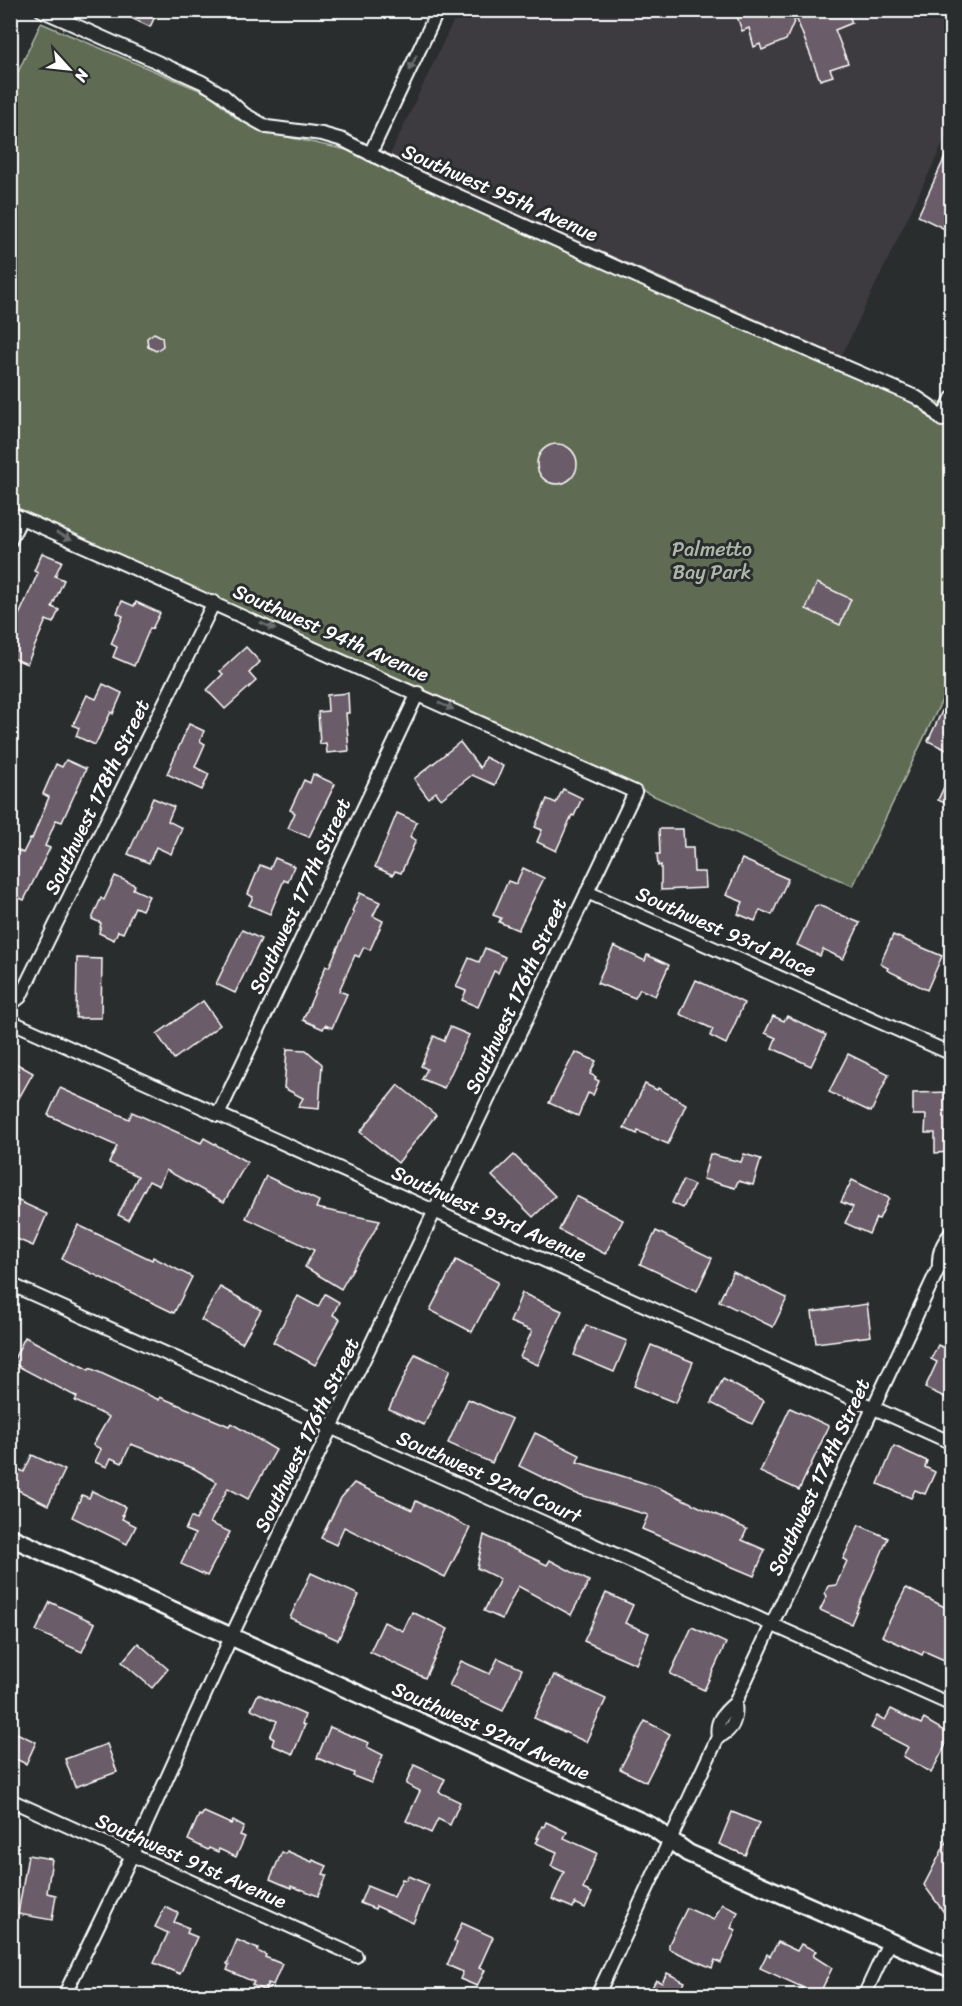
<svg xmlns="http://www.w3.org/2000/svg" width="962" height="2006" viewBox="0 0 962 2006" font-family="Sriracha,sans-serif">
<rect width="100%" height="100%" fill="#2a2d2e"/>
<filter id="ink" filterUnits="userSpaceOnUse"><feTurbulence type="fractalNoise" baseFrequency=".0167" numOctaves="2"/><feDisplacementMap in="SourceGraphic" scale="12" xChannelSelector="R" yChannelSelector="G"/><feConvolveMatrix kernelMatrix="1 2 1 2 8 2 1 2 1" color-interpolation-filters="sRGB"/></filter>
<g filter="url(#ink)">
<path fill="#3e3b3f" d="M458,11H951V127L841,357L388,159Z"/>
<path fill="#5e6c53" stroke="#aeb6a9" stroke-width="1.5" d="M41,23L211,95L237,119L260,131L388,159L841,357L951,408V681L853,886L11,505V87Z"/>
<g fill="#6b5c67" stroke="#fff" stroke-width="1.5">
<path d="M115,10H158L150,27Z"/>
<path d="M735,10H847L852,23L835,30L848,63L830,69L833,76L820,80L796,17L786,40L762,50L760,44L754,47L749,28L742,31Z"/>
<path d="M951,144V232L918,216Z"/>
<path d="M154,333L162,337L163,346L156,351L148,347L147,338Z"/>
<circle cx="557" cy="464" r="20"/>
<path d="M42,553L62,561L55,576L64,580L52,607L59,610L53,623L46,620L27,664L10,657V621L15,624L38,573L34,571Z"/>
<path d="M817,583L851,599L840,625L806,609Z"/>
<path d="M122,601L134,606L136,602L160,613L152,629L150,628L134,666L113,657L117,647L111,644L123,616L117,613Z"/>
<path d="M246,647L260,662L249,673L256,681L225,709L207,690L223,674L220,671Z"/>
<path d="M103,684L122,693L113,714L111,712L95,745L76,736L79,728L73,725L87,695L96,699Z"/>
<path d="M951,692V752L928,741Z"/>
<path d="M348,693L349,713H346L349,751L327,753L326,743L320,744L318,712L328,711L327,695Z"/>
<path d="M189,724L204,731L200,741L205,744L195,767L209,774L202,790L167,774Z"/>
<path d="M460,742L480,768L485,757L503,766L495,785L472,775L441,799L436,792L428,798L414,779Z"/>
<path d="M66,760L86,769L62,822L56,820L45,846L50,848L24,900L10,894V858L15,849L23,853L30,839H32L49,797L43,794L56,764L62,767Z"/>
<path d="M951,772V806L938,800Z"/>
<path d="M313,774L335,784L309,837L288,828L295,813L290,810L304,780L310,783Z"/>
<path d="M563,789L582,798L574,816L572,815L556,851L537,842L542,830L535,827L547,799L556,803Z"/>
<path d="M153,798L174,807L168,821L182,828L171,854L156,847L149,863L128,854Z"/>
<path d="M397,813L417,822L410,837L416,840L401,873L395,871L393,875L375,867Z"/>
<path d="M659,829H683L684,848H693L694,872H705L706,888L661,890V865L658,866L657,854H660Z"/>
<path d="M275,858L294,866L288,882L284,880L270,914L249,905L253,897L248,894L260,865L270,869Z"/>
<path d="M742,859L788,879L772,915L760,910L755,921L738,914L743,902L726,895Z"/>
<path d="M523,868L544,878L518,930L499,922L501,918L493,915L508,881L516,884Z"/>
<path d="M115,876L135,885L133,889L149,896L142,910L135,907L123,933L118,931L114,940L99,933L101,923L92,919L101,898L104,900Z"/>
<path d="M360,893L380,902L373,916L383,921L370,950L364,947L359,957L355,955L339,991L347,994L332,1028L325,1025L323,1029L303,1020L326,966L329,967L354,912L352,911Z"/>
<path d="M818,905L860,923L843,959L823,949L820,956L797,945L815,906Z"/>
<path d="M242,930L261,939L235,993L216,984Z"/>
<path d="M893,935L942,956L927,990L887,970L888,968L880,964Z"/>
<path d="M614,946L645,961L647,955L669,965L655,996L640,989L635,998L597,983Z"/>
<path d="M485,948L505,957L498,973L494,971L478,1007L462,1000L466,991L456,987L469,958L479,962Z"/>
<path d="M77,958L102,959L101,1018H76Z"/>
<path d="M696,980L744,1003L726,1044L710,1036L713,1029L680,1014Z"/>
<path d="M203,1001L220,1025L174,1059L157,1034Z"/>
<path d="M773,1016L784,1021L787,1016L826,1035L811,1066L772,1048L776,1038L765,1033Z"/>
<path d="M450,1027L469,1035L444,1088L422,1079L427,1069L421,1066L434,1036L444,1041Z"/>
<path d="M287,1049L306,1050L322,1064L319,1109L298,1107L303,1098L284,1088Z"/>
<path d="M575,1052L596,1061L590,1074L596,1077L595,1079L599,1081L593,1095L588,1093L578,1116L549,1103Z"/>
<path d="M848,1054L889,1074L871,1112L829,1092Z"/>
<path d="M10,1060L33,1073L10,1114Z"/>
<path d="M645,1084L657,1090L658,1088L686,1104L668,1144L638,1131L637,1134L624,1128Z"/>
<path d="M398,1085L436,1115L398,1163L360,1132Z"/>
<path d="M60,1088L129,1119L132,1112L201,1143L204,1138L247,1162L224,1202L166,1170L159,1186L149,1181L128,1220L118,1215L138,1176L109,1163L117,1146L48,1115Z"/>
<path d="M951,1092V1152L935,1153V1133H925L926,1115H913V1093Z"/>
<path d="M710,1154L741,1162L744,1154L761,1159L753,1185L738,1181L735,1188L703,1179Z"/>
<path d="M514,1155L555,1196L533,1217L492,1176Z"/>
<path d="M266,1176L319,1201L316,1208L380,1221L341,1289L305,1267L314,1250L246,1218Z"/>
<path d="M683,1180L694,1185L683,1208L672,1203Z"/>
<path d="M852,1180L889,1198L879,1219L876,1218L869,1234L845,1223L853,1207L841,1202Z"/>
<path d="M576,1196L623,1220L605,1254L559,1230Z"/>
<path d="M10,1197L47,1214L33,1246L10,1236Z"/>
<path d="M78,1225L152,1260L153,1257L192,1277L174,1313L62,1259Z"/>
<path d="M656,1231L712,1258L697,1291L640,1264Z"/>
<path d="M456,1260L498,1282L472,1332L430,1310Z"/>
<path d="M733,1272L787,1298L773,1327L719,1301Z"/>
<path d="M220,1287L261,1310L242,1343L201,1320Z"/>
<path d="M522,1293L562,1311L538,1365L520,1357L532,1331L510,1322Z"/>
<path d="M325,1294L339,1302L333,1315L340,1319L315,1365L273,1342L298,1296L318,1307Z"/>
<path d="M867,1304L871,1336L816,1343L812,1312Z"/>
<path d="M586,1325L627,1341L614,1372L574,1355Z"/>
<path d="M25,1337L89,1370L90,1368L159,1400L160,1397L229,1426L231,1423L276,1450L248,1499L228,1488L210,1523L230,1532L207,1576L181,1564L195,1534L185,1530L191,1517L196,1520L217,1482L195,1469L131,1444L122,1463L111,1458L107,1467L95,1462L101,1449L93,1445L109,1417L75,1401L77,1397L12,1363Z"/>
<path d="M651,1345L693,1362L676,1403L634,1386Z"/>
<path d="M938,1345L951,1351V1400L925,1388L937,1362L931,1359Z"/>
<path d="M415,1354L450,1370L424,1425L389,1409Z"/>
<path d="M723,1379L764,1401L752,1424L711,1403Z"/>
<path d="M468,1399L512,1419L492,1463L448,1443Z"/>
<path d="M790,1408L829,1426L799,1490L760,1472Z"/>
<path d="M535,1433L580,1455L577,1462L657,1487L747,1529L742,1540L765,1550L754,1576L642,1529L648,1515L574,1493L519,1466Z"/>
<path d="M894,1446L927,1461L925,1467L935,1472L925,1494L915,1490L911,1498L878,1484Z"/>
<path d="M32,1455L65,1470L48,1505L10,1486V1465L24,1472Z"/>
<path d="M354,1483L412,1510L416,1501L470,1528L445,1577L344,1527L336,1545L321,1538L341,1498Z"/>
<path d="M92,1491L125,1507L122,1515H124L122,1519L136,1526L127,1544L72,1517L82,1495L89,1498Z"/>
<path d="M859,1525L888,1538L851,1624L820,1610L827,1596L825,1593L828,1586L836,1585L847,1561L843,1559Z"/>
<path d="M484,1535L547,1565L550,1560L589,1581L571,1615L518,1586L502,1619L484,1611L500,1579L477,1568Z"/>
<path d="M311,1573L359,1595L338,1640L290,1618Z"/>
<path d="M906,1588L951,1610V1663L924,1651L922,1655L882,1636Z"/>
<path d="M606,1593L633,1605L625,1623L649,1633L636,1664L584,1641Z"/>
<path d="M50,1602L95,1623L82,1652L36,1631Z"/>
<path d="M412,1612L448,1629L425,1678L370,1652L384,1622L403,1631Z"/>
<path d="M692,1627L726,1643L704,1690L670,1674Z"/>
<path d="M138,1643L168,1669L152,1688L122,1662Z"/>
<path d="M498,1658L522,1669L503,1711L449,1686L461,1661L490,1674Z"/>
<path d="M554,1675L606,1699L586,1742L534,1718Z"/>
<path d="M258,1694L305,1715L302,1724L305,1725L293,1754L272,1745L274,1739L270,1737L277,1721L251,1709Z"/>
<path d="M891,1709L921,1724L924,1719L951,1735L931,1773L903,1756L908,1747L871,1728L877,1716L885,1720Z"/>
<path d="M645,1721L670,1734L646,1782L620,1769Z"/>
<path d="M330,1727L369,1743L367,1747L383,1755L371,1783L353,1776L354,1773L317,1758Z"/>
<path d="M10,1730L36,1742L26,1764L10,1756Z"/>
<path d="M107,1744L117,1772L75,1787L65,1759Z"/>
<path d="M414,1765L445,1779L439,1792L460,1802L450,1825L438,1819L431,1833L406,1821L420,1791L406,1784Z"/>
<path d="M204,1812L231,1824L233,1821L244,1827L240,1835L245,1837L236,1857L219,1849L218,1852L209,1848L208,1850L188,1840L199,1815L201,1816Z"/>
<path d="M732,1812L759,1823L745,1855L719,1844Z"/>
<path d="M546,1822L567,1832L564,1838L597,1853L583,1889L592,1893L585,1908L575,1903L573,1908L552,1899L564,1872L551,1866L557,1852L536,1843L539,1838H537L542,1826L544,1827Z"/>
<path d="M951,1833V1922L924,1885Z"/>
<path d="M287,1851L312,1862L313,1860L327,1866L323,1874L327,1875L318,1896L301,1889V1890L291,1886V1888L270,1879L282,1852L286,1854Z"/>
<path d="M28,1855L52,1859L47,1893L56,1895L52,1920L18,1914Z"/>
<path d="M408,1876L429,1885L413,1923L376,1906L375,1909L360,1903L367,1886L394,1897L402,1879L406,1880Z"/>
<path d="M722,1904L738,1912L731,1928L736,1930L721,1963L715,1960L712,1968L669,1949V1944L687,1908L714,1920Z"/>
<path d="M165,1907L178,1913L174,1922L189,1928L187,1933L197,1937L180,1974L154,1963L168,1933L155,1927Z"/>
<path d="M462,1923L493,1937L479,1968L485,1970L477,1986L460,1979L463,1972L447,1965L457,1943L454,1941Z"/>
<path d="M237,1940L258,1949L257,1951L266,1955L265,1957L282,1964L273,1985L268,1983L265,1991L252,1985L254,1982L227,1970L229,1965L227,1964Z"/>
<path d="M778,1942L797,1951L801,1944L816,1951L813,1956L832,1968L819,1995H798L802,1987L760,1968L767,1954L770,1956Z"/>
<path d="M667,1973L685,1982L680,1992L687,1995H648L656,1980L662,1983Z"/>
</g>
<g fill="none" stroke-linecap="round" stroke-linejoin="round">
<g stroke="#fff" stroke-width="16">
<g id="street">
<path d="M41,10L202,82L223,95L244,114L267,127L322,134L343,140L406,172L658,286L916,397L928,405L942,420L952,398"/>
<path d="M370,154L438,10"/>
<path d="M10,513L635,792L231,1637L132,1855L64,1996"/>
<path d="M10,541L21,518"/>
<path d="M587,892L952,1054"/>
<path d="M10,1005L20,997L214,602"/>
<path d="M10,1021L952,1443"/>
<path d="M218,1115L418,693"/>
<path d="M939,1267L952,1258"/>
<path d="M10,1284L952,1705"/>
<path d="M718,1737C733,1731 737,1718 735,1703"/>
<path d="M10,1800L356,1956"/>
<path d="M597,1996L718,1737C715,1722 723,1713 735,1703L939,1267C938,1253 942,1243 952,1232"/>
<path d="M864,1996L889,1942"/>
</g>
</g>
<g stroke="#fff" stroke-width="21">
<path id="secondary" d="M10,1537L651,1826L688,1853L952,1969"/>
</g>
<use href="#street" stroke="#2a2d2e" stroke-width="12"/>
<use href="#secondary" stroke="#2a2d2e" stroke-width="16"/>
</g>
<defs><path id="oneway-solid" d="M-6-.8H1V-3.2L6.5 0L1 3.2V.8H-6Z" transform="scale(1.5)"/></defs>
<g fill="#6a6c6d">
<use href="#oneway-solid" transform="translate(413 63) rotate(115)"/>
<use href="#oneway-solid" transform="translate(64 536) rotate(24)"/>
<use href="#oneway-solid" transform="translate(268 626) rotate(24)"/>
<use href="#oneway-solid" transform="translate(446 706) rotate(24)"/>
</g>
</g>
<g text-anchor="middle" dominant-baseline="central" stroke-width="6" stroke-linejoin="round" paint-order="stroke">
<g font-size="20" fill="#fff" stroke="#2a2d2e">
<text transform="translate(500 193) rotate(24)">Southwest 95th Avenue</text>
<text transform="translate(331 633) rotate(24)">Southwest 94th Avenue</text>
<text transform="translate(97 797) rotate(-64)">Southwest 178th Street</text>
<text transform="translate(300 896) rotate(-65)">Southwest 177th Street</text>
<text transform="translate(726 932) rotate(24)">Southwest 93rd Place</text>
<text transform="translate(516 996) rotate(-65)">Southwest 176th Street</text>
<text transform="translate(489 1214) rotate(24)">Southwest 93rd Avenue</text>
<text transform="translate(307 1435) rotate(-64)">Southwest 176th Street</text>
<text transform="translate(489 1477) rotate(24)">Southwest 92nd Court</text>
<text transform="translate(819 1477) rotate(-65)">Southwest 174th Street</text>
<text transform="translate(491 1731) rotate(24)">Southwest 92nd Avenue</text>
<text transform="translate(191 1861) rotate(24)">Southwest 91st Avenue</text>
</g>
<g font-size="20" fill="#aeb6a9" stroke="#2a2d2e">
<text x="712" y="549">Palmetto<tspan x="712" dy="23">Bay Park</tspan></text>
</g>
</g>
<rect width="962" height="2006" fill="none" stroke="#2a2d2e" stroke-width="36"/>
<rect x="18" y="18" width="926" height="1970" fill="none" stroke="#fff" stroke-width="2" filter="url(#ink)"/>
<g transform="translate(69 69) rotate(117)" stroke="#2a2d2e" stroke-width="4.5" paint-order="stroke">
<path d="M0-4.5L10 22L0 15L-10 22Z" fill="#ffffff"/>
<text y="-9" font-size="16" font-weight="bold" text-anchor="middle" fill="#ffffff">N</text>
</g>
</svg>
